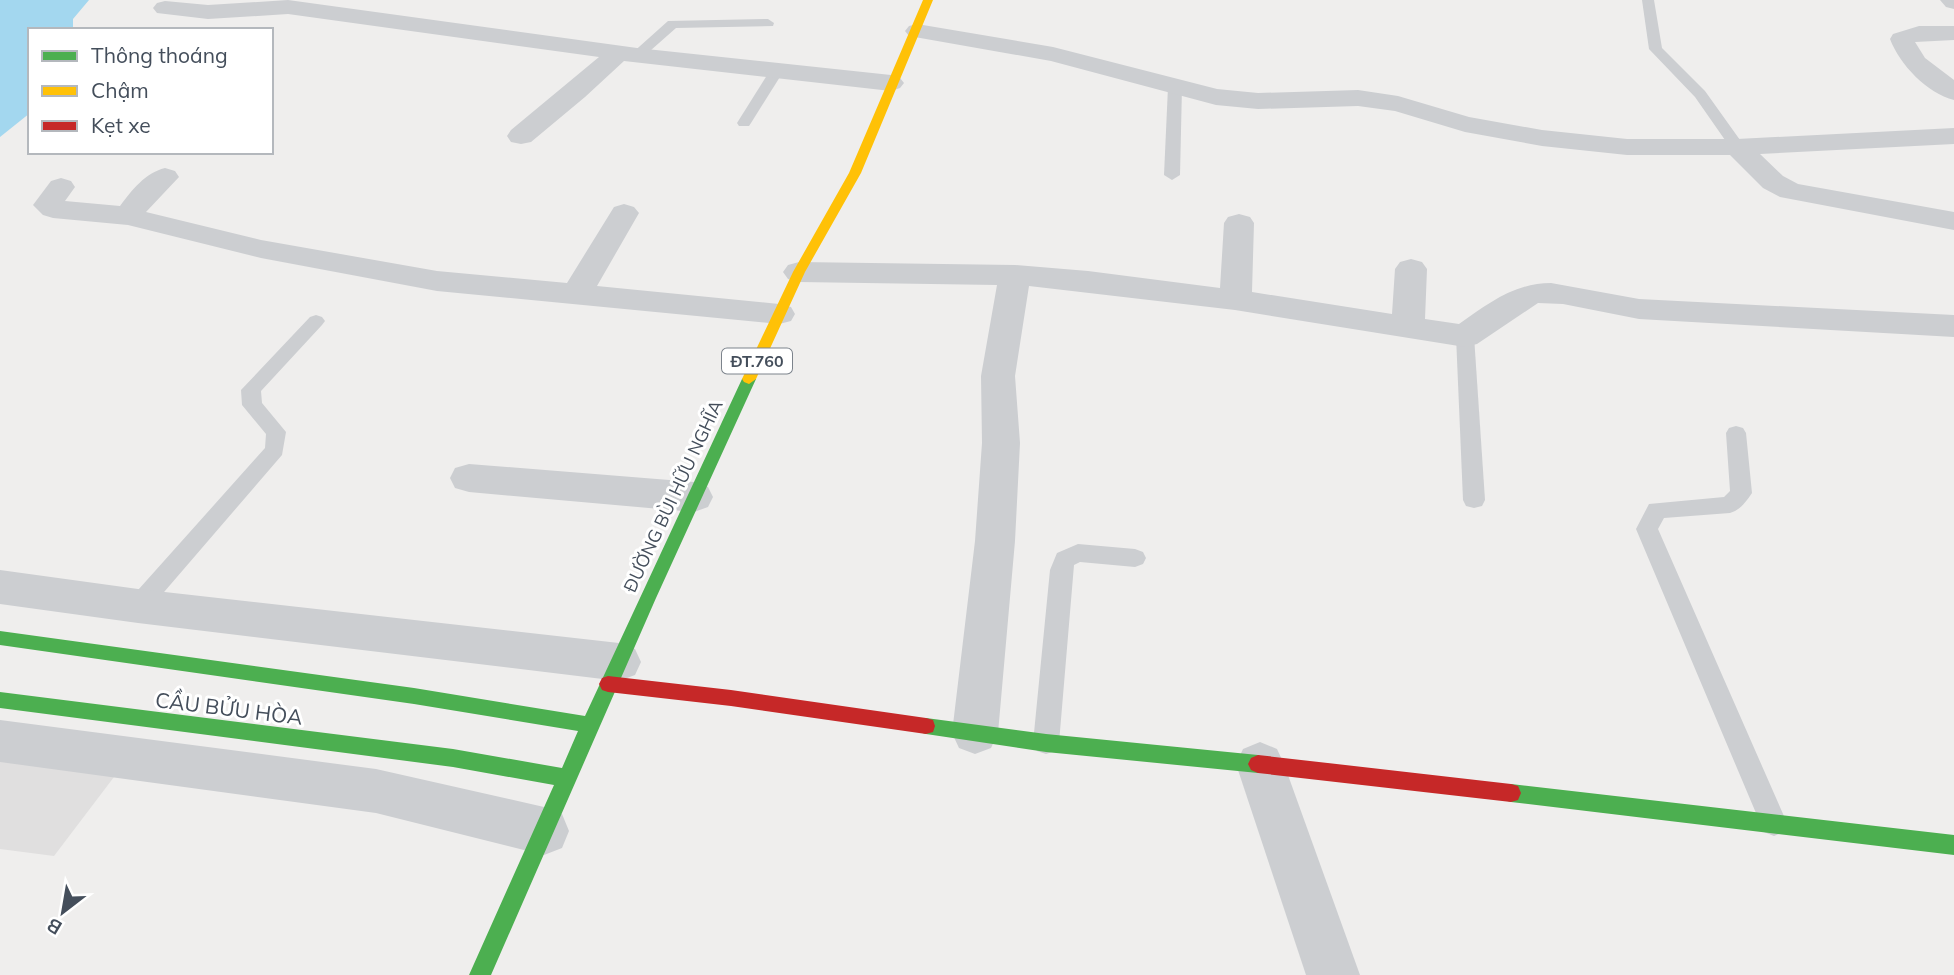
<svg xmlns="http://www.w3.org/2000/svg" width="1954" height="975" viewBox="0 0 1954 975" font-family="Mulish,sans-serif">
<rect width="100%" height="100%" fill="#efeeed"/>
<path fill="#e0dfdf" d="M0,757L117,773L54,856L0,849Z"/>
<path fill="#a3d7ef" d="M0,0H89L73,19V30H30V113L0,137Z"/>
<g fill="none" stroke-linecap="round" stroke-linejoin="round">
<g fill="#ccced1" fill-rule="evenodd">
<path d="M1642,0H1654L1662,48L1705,91L1745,147L1742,150H1732L1695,97L1649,49Z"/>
<path d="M768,19L774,23L773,26L676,28L642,58L637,59L630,55L668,21Z"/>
<path d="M776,68L783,72L751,123L749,126H739L737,123L769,72Z"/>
<path d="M1175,83L1182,87L1180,175L1172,180L1164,175L1168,87Z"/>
<path d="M316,315L322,317L325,321L322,325L261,391L262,403L286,432L282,455L146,613L138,615L130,613L126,606L130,599L265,448L266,434L242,405L241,390L310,317Z"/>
<path d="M1465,330L1474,336L1485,500L1482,506L1474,508L1466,506L1463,500L1456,336Z"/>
<path d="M1736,426L1743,428L1746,433L1752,493C1746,502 1740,510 1730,513L1664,518L1658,529L1787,823L1784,832L1774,836L1764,832L1636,529L1649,504L1724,497L1730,491L1726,433L1729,428Z"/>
<path d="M1078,544L1135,549L1143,552L1146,558L1143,564L1135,567L1080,562L1074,565L1059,743L1055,751L1046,754L1037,751L1033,743L1050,570L1057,553Z"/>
</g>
<g fill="#ccced1" fill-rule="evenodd">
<path d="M288,0L637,48L891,75L900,78L904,83L900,88L891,91L624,61L585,97L531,142L521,144L511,142L507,136L511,130L599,57L288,14L208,19L157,13L153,8L157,3L165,1L208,5Z"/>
<path d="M1940,0H1954V9L1946,7Z"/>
<path d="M917,24L1053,47L1217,89L1258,93L1358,90L1398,96L1469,117L1542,130L1627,139H1737L1954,128V144L1760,154L1783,176L1798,184L1954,212V230L1780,197L1763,188L1730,155H1627L1542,146L1465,132L1395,111L1358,106L1258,109L1216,105L1051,61L909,36L905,31L909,26Z"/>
<path d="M1919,26H1954V40L1915,42L1925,58L1954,80V100C1927,93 1900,65 1890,39L1893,34Z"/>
<path d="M165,168L175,171L179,177L146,212L261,240L437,271L567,283L614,207L624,204L634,207L639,213L597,286L779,304L791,307L795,314L791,321L779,324L437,291L261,258L128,225L53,218L43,215L33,205L51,181L61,178L71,181L75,187L65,201L120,206C132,190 145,173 165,168Z"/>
<path d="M1239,214L1250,217L1254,223L1252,292L1392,314L1395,269L1400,262L1411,259L1422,262L1427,269L1425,319L1459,324C1488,304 1514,283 1551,283L1639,299L1954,315V337L1639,319L1563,304L1538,303L1477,344L1465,347L1235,310L1029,286L1015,376L1020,443L1015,541L998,733L991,748L975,754L959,748L952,733L975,541L982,443L981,376L997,285L799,282L788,279L783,272L788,265L799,262L1015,265L1088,271L1220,288L1224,223L1228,217Z"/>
<path d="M469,464L694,482L708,487L713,497L708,507L694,512L469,492L455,488L450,478L455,468Z"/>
<path d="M0,570L138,589L619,643L635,649L641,662L635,675L619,681L138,623L0,604Z"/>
<path d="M0,720L376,769L544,807L562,814L569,831L562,848L544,855L376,813L0,762Z"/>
<path d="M1260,742L1277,749L1284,764L1360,975H1306L1236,764L1243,749Z"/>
</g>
<g fill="#4caf50" fill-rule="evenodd">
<path d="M749,374L756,379L656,598L491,975H469L554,785L453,767L0,708V692L453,749L562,768L578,731L414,704L0,645V631L414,688L585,716L742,379Z"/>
<path d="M926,718L1046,734L1258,755L1265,758L1268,764L1265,770L1258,773L1046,752L926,734L919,732L917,726L919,720Z"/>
<path d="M1511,784L1954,835V855L1511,802L1504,800L1501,793L1504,786Z"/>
</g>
<path fill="#ffc107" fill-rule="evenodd" d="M923,0H933L861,173L805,272L756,379L749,384L744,382L742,379L793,272L849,173Z"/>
<g fill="#c62828" fill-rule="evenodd">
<path d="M608,676L731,690L926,718L933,720L935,726L933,732L926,734L731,706L608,692L602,690L599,684L602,678Z"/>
<path d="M1258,755L1511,784L1518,786L1521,793L1518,800L1511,802L1258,773L1251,770L1248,764L1251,758Z"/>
</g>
</g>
<g text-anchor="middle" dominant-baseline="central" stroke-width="6" stroke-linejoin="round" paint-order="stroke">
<rect fill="#fff" stroke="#7c838c" stroke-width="2" x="722" y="348.5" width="70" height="25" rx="5"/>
<g font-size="16" font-weight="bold" fill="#444e5b">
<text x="757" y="361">ĐT.760</text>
</g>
<g font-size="18" fill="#444e5b" stroke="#fff">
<text transform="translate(673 496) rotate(-65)">ĐƯỜNG BÙI HỮU NGHĨA</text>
</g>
<g font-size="21" fill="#444e5b" stroke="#fff">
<text transform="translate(229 708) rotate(7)">CẦU BỬU HÒA</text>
</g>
</g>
<rect x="28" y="28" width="245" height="126" fill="#ffffff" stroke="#b4b8bd" stroke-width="2"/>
<rect x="42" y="51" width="35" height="10" fill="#4caf50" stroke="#b4b8bd" stroke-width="2"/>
<text x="91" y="63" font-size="21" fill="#444e5b">Thông thoáng</text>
<rect x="42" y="86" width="35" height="10" fill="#ffc107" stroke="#b4b8bd" stroke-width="2"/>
<text x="91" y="98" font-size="21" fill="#444e5b">Chậm</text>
<rect x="42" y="121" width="35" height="10" fill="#c62828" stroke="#b4b8bd" stroke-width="2"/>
<text x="91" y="133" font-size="21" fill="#444e5b">Kẹt xe</text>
<g transform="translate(63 912) rotate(211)" stroke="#ffffff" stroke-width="5" paint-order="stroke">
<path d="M0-5L12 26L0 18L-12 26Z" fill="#444e5b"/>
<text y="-10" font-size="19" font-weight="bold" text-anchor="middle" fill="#444e5b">B</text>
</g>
</svg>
